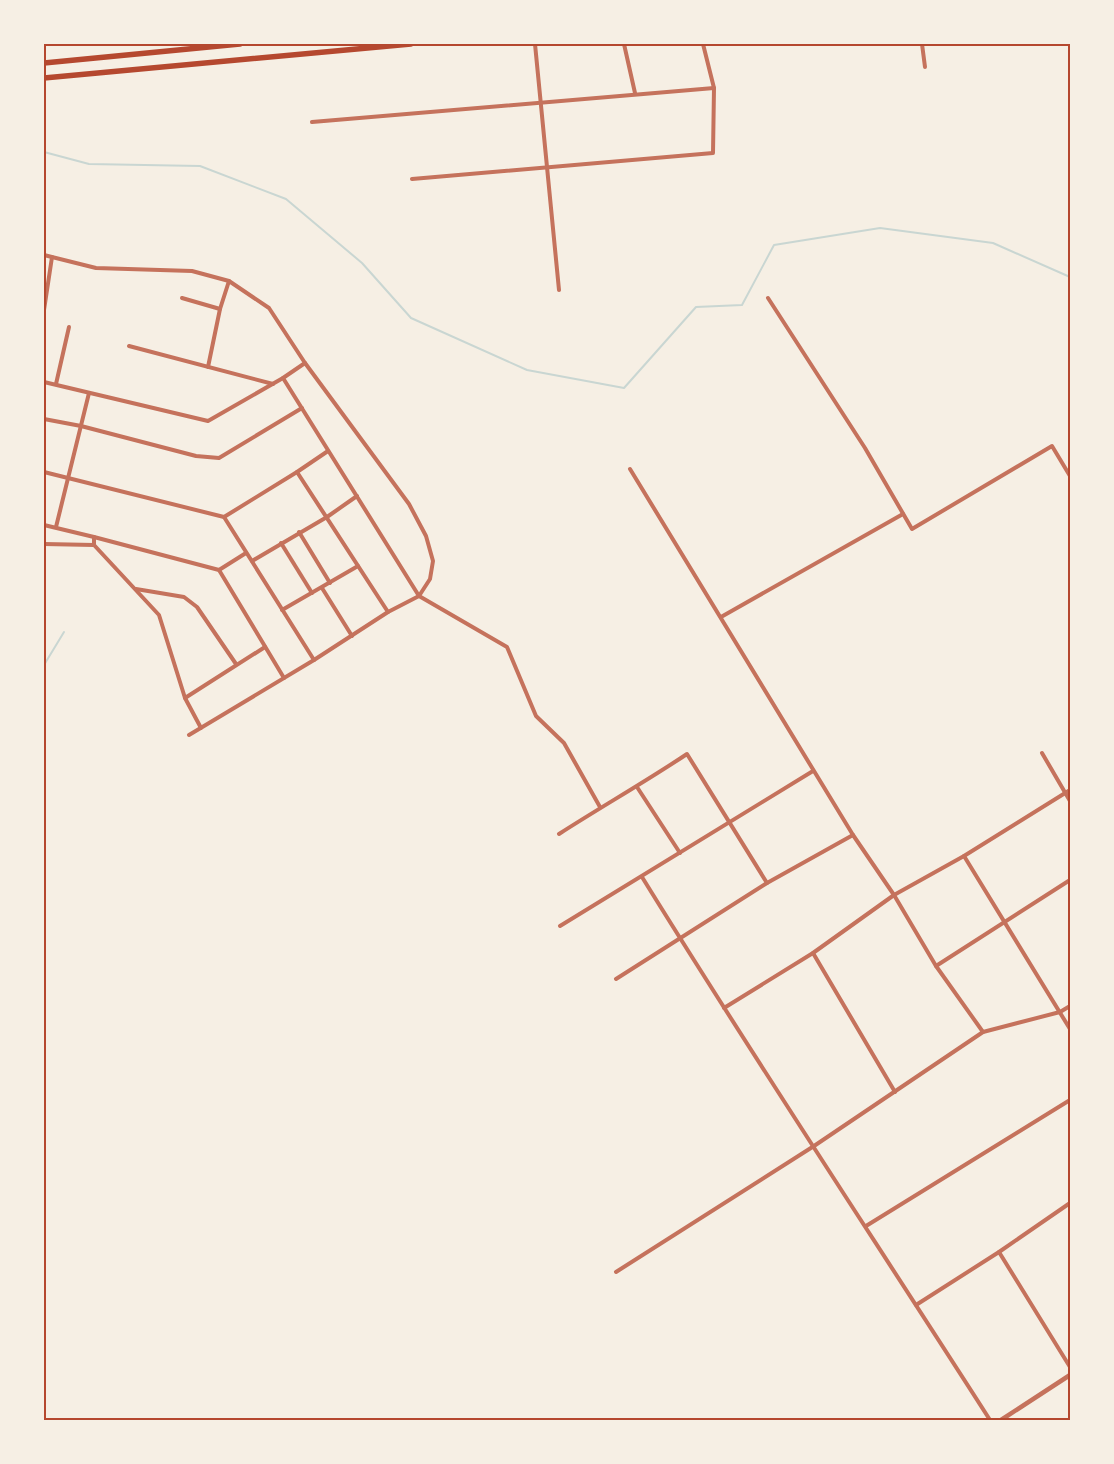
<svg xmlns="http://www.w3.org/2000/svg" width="1114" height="1464" viewBox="0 0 1114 1464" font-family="'Noto Serif',serif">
<rect width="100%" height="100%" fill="#f6efe4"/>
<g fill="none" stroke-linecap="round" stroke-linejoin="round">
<g stroke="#c9d6d2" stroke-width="2">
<path d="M44,152L89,164L200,166L286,199L362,263L411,318L527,370L624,388L696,307L742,305L774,245L880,228L993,243L1070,277"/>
<path d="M44,665L64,632"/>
</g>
<g stroke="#c5725c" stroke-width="4">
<path d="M535,44L559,290"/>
<path d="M624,44L635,93"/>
<path d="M922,44L925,67"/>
<path d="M312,122L714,88"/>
<path d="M412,179L713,153L714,88L703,44"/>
<path d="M44,255L96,268L192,271L229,281L269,308L305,363L409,504L426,536L433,561L430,579L419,596L388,612L314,660L189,735"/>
<path d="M182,298L220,309"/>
<path d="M768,298L865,448L912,529L1052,446L1070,476"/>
<path d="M44,310L52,257"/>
<path d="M129,346L273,384"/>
<path d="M208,367L220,309L229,281"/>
<path d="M283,378L419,596L507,647L536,716L564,743L600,807"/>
<path d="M44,382L208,421L283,378L305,363"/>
<path d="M56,384L69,327"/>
<path d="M44,419L81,426L196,456L219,458L302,408"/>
<path d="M630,469L853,835L894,895L936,966L983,1032"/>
<path d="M44,472L224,517L314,660"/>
<path d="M297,472L388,612"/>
<path d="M224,517L297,472L328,451"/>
<path d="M44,525L94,537"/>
<path d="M56,527L89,393"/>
<path d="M299,532L330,583"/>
<path d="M281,543L312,593"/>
<path d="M44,544L94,545L159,615L185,698L201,728"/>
<path d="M94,545V537L219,570L284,678"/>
<path d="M252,561L327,517L357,496"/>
<path d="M219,570L246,553"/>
<path d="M322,588L352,636"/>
<path d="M136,589L184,597L197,607L236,664"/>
<path d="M282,610L358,566"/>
<path d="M721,617L903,514"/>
<path d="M185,698L265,647"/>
<path d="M1042,753L1070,801"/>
<path d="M637,787L680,853"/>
<path d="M559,834C601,807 645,782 687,754L767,883"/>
<path d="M964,856L1070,1029"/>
<path d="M642,877C755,1060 874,1239 990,1420"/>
<path d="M560,926L813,771"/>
<path d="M813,953L895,1092"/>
<path d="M936,966L1070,880"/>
<path d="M616,979L767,883L853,835"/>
<path d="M724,1008L813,953L894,895L964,856L1070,790"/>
<path d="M866,1226L1070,1100"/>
<path d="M999,1252L1070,1367"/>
<path d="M616,1272L814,1146L983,1032L1060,1012L1070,1006"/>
<path d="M916,1305L999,1252L1070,1203"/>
</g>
<path stroke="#c5725c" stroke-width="4.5" d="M1001,1420L1070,1375"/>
<g stroke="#b5482f" stroke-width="5.5">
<path d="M44,63L240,44"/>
<path d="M44,78L411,44"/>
</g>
</g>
<rect width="1114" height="1464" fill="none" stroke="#f6efe4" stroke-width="90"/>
<rect x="45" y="45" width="1024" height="1374" fill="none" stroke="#b5482f" stroke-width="2"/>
</svg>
